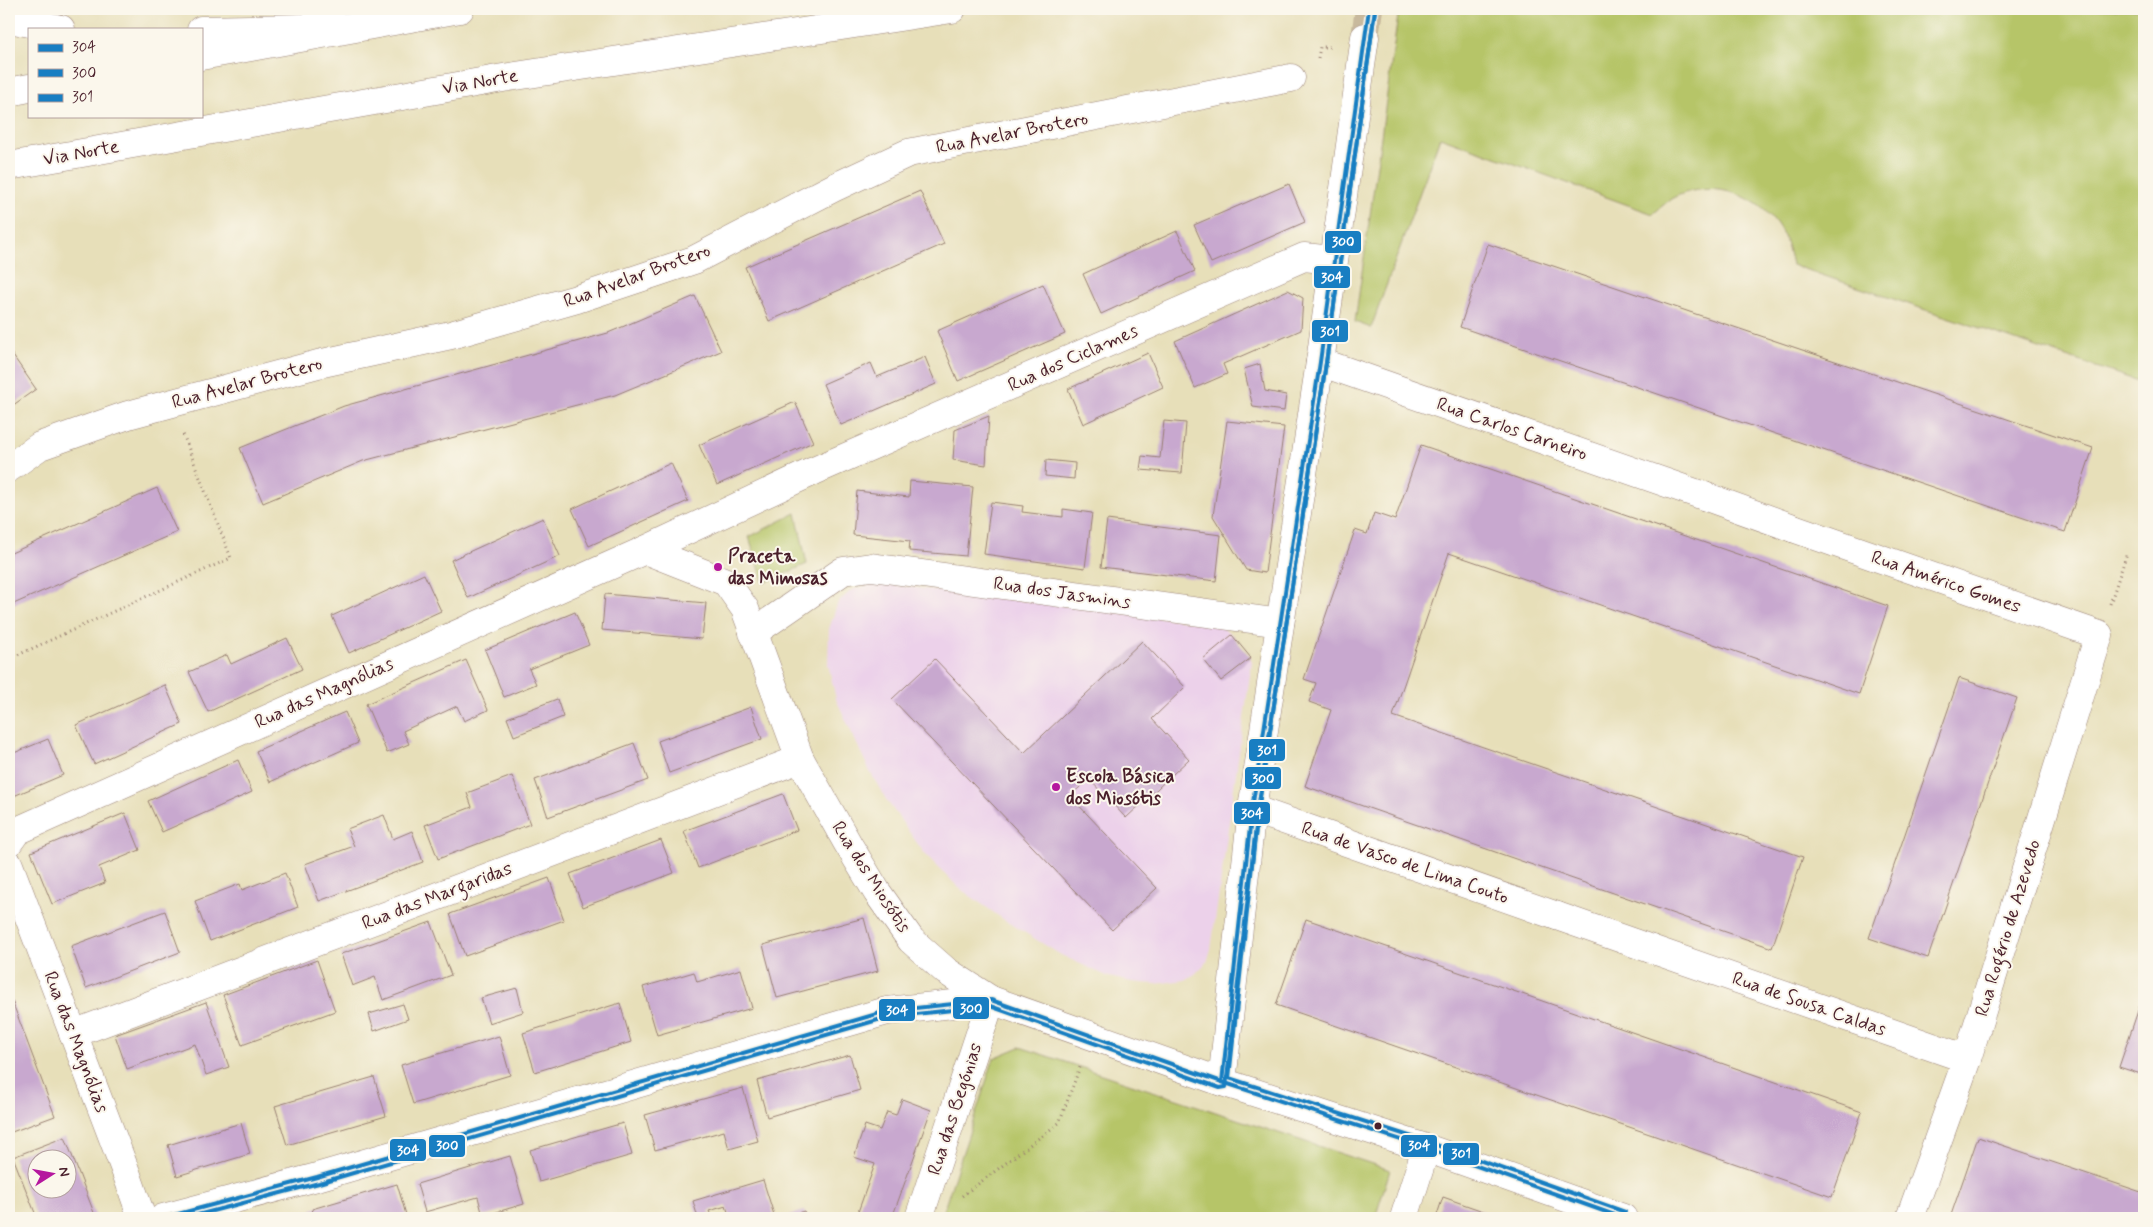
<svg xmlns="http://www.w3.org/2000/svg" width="2153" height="1227" viewBox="0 0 2153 1227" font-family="Mynerve,sans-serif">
<rect width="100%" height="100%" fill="#fbf7ec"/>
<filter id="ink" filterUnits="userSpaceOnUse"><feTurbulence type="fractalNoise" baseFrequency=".02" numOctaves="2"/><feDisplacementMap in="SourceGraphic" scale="10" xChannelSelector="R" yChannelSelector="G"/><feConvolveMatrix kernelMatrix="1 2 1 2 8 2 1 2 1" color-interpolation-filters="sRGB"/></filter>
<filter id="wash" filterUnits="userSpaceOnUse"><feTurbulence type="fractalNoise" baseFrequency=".0096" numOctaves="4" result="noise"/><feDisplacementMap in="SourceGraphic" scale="20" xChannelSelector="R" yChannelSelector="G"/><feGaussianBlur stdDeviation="1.12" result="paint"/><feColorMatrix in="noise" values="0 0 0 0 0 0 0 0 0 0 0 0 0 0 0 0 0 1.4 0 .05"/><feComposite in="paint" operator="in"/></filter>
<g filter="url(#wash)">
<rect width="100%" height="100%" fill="#e7dfb9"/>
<path fill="#ecd1ea" d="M876,583L1189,621L1223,628L1232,635L1252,661L1211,949L1207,962L1195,974L1185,980L1155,984L1132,982L1109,977L1061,955L1003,919L959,888L925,854L887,801L870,772L836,699L828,664L829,629L838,602L852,590Z"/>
<g fill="#b6c567" stroke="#807249">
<path d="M1372,9H2144V383L1792,265C1790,256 1788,247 1785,239C1768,196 1712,176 1671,199C1665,203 1659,209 1653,214L1440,137L1371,328L1355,322L1398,16Z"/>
<path d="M796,513L807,564L764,583L749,537Z"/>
<path d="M1020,1047L1390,1170L1375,1218H941L994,1058Z"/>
</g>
<g id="blocks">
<g fill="#c8a8cf" fill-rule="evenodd">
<path d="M1289,184L1305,222L1211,263L1194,225Z"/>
<path d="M920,191L944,244L769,321L745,267Z"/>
<path d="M1177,231L1195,271L1101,314L1083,274Z"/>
<path d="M1488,244L2093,448L2065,532L1460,327Z"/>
<path d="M1043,284L1065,334L958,381L937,331Z"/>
<path d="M1288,290L1303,298L1301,330L1223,364L1227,374L1195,388L1175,341Z"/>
<path d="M695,296L721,351L615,395L363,461L263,503L240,448L344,406L608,333Z"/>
<path d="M9,350L36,389L9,408Z"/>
<path d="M1148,353L1163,387L1083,424L1068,389Z"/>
<path d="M925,357L936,384L841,425L823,384L871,363L877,377Z"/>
<path d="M1260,364L1265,391L1286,395L1284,411L1253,407L1244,369Z"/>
<path d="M795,402L813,442L717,485L699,445Z"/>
<path d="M989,416L986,465L953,460L955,430Z"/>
<path d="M1164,421L1186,423L1182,473L1140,470L1142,456L1160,458Z"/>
<path d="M1227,421L1284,427L1265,573L1246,570L1213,516Z"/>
<path d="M1421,445L1888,606L1859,694L1449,553L1393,716L1803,857L1772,948L1305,786L1331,710L1309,702L1316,683L1304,679L1355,530L1367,534L1374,513L1395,520Z"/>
<path d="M1046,460L1075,463L1074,479L1045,476Z"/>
<path d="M671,463L688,501L589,546L572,509Z"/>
<path d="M910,481L973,487L966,556L909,551L910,541L853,535L857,491L909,497Z"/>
<path d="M157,488L177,532L9,606V554Z"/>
<path d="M991,502L1023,506L1022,512L1063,517V509L1092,513L1085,568L984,554Z"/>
<path d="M543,518L560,556L468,598L451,560Z"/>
<path d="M1107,520L1221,535L1216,581L1101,567Z"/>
<path d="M424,574L441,611L349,653L332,616Z"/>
<path d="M605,594L706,603L702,639L602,630Z"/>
<path d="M575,612L589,645L529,669L536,684L504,697L485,650Z"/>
<path d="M1232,635L1251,658L1221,681L1203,659Z"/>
<path d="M287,638L302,669L208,712L189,672L227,655L231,664Z"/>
<path d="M1142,641L1185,687L1152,719L1189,759L1126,818L1089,779L1070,796L1157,888L1112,930L892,699L935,659L1024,753Z"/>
<path d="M466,660L488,710L464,721L457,706L403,731L409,744L387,753L366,704Z"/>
<path d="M1959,678L2017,698L1928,958L1869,938Z"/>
<path d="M165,685L182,724L94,764L76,725Z"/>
<path d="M557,699L563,717L514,736L507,718Z"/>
<path d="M751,707L762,739L669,773L658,741Z"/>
<path d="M345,712L358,743L270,782L256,751Z"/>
<path d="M48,739L63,775L9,798V755Z"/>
<path d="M634,743L648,780L548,817L535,780Z"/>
<path d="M238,760L252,792L162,832L148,801Z"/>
<path d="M512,776L530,824L438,859L425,825L472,807L467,793Z"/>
<path d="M783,794L797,830L698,868L684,831Z"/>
<path d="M125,813L140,850L99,867L105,883L52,904L31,852Z"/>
<path d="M384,815L393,839L412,831L423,862L319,901L305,864L354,846L347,829Z"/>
<path d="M661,840L674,873L583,907L570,874Z"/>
<path d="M285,873L298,907L210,941L195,901L240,884L242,890Z"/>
<path d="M549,878L564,920L465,956L450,914Z"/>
<path d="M165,911L180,952L86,988L71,946Z"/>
<path d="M864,918L878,971L777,998L763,945Z"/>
<path d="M1306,919L1862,1112L1832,1197L1276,1005Z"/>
<path d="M431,922L451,975L383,1000L375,977L352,986L341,954Z"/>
<path d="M317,960L335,1011L242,1045L223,995Z"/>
<path d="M741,969L752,1008L657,1035L643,987L694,972L697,982Z"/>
<path d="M517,988L523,1012L489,1023L481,998Z"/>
<path d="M9,993L55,1116L9,1133Z"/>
<path d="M2144,993V1075L2119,1067Z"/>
<path d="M206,1002L229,1067L206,1075L195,1044L127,1069L115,1035Z"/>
<path d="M620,1003L631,1042L535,1072L523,1033Z"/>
<path d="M403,1004L408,1019L374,1031L369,1014Z"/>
<path d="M499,1036L510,1075L413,1104L401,1065Z"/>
<path d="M850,1055L860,1090L767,1117L757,1081Z"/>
<path d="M374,1077L386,1116L287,1145L275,1106Z"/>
<path d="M743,1088L758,1141L729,1149L724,1131L655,1150L645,1115Z"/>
<path d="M902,1099L931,1110L892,1218H875L858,1212L875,1164L854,1157L865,1125L880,1130L887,1112L896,1115Z"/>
<path d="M241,1123L250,1154L177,1176L168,1145Z"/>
<path d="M623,1123L632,1155L539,1182L530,1150Z"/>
<path d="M65,1137L96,1218H37L13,1157ZM38,1160H68V1190H38Z"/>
<path d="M1978,1137L2144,1193V1218H1950Z"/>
<path d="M510,1156L524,1204L483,1216L478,1197L425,1212L417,1184Z"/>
<path d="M763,1180L775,1218H730L726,1206L709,1211L712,1218H698L693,1201Z"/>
<path d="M397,1184L407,1218H315L312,1209Z"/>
<path d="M1443,1197L1503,1218H1436Z"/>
<path d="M804,1211L807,1218H781Z"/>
</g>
</g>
</g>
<g filter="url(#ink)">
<use href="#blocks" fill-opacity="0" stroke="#987f72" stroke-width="1"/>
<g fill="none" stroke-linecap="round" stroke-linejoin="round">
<path stroke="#c8b99d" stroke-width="28" stroke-dasharray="28 14" stroke-linecap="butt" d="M1365,37L1369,9"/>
<g stroke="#987f72" stroke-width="29">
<g id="pedestrian">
<path d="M1704,496L1793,528"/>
<path d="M1557,916L1651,949"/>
</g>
</g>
<g stroke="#987f72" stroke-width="29">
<g id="minor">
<path d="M1320,362L1704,496"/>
<path d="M9,468L40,446L128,415L318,364L451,335L577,299L694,260L833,188L908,153L1291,78"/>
<path d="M1793,528L2099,635L1967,1059L1910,1218"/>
<path d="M645,550L726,582L745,609L800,759L848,844L877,892L911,940L946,971L991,1000L1222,1082L1426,1148L1623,1218"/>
<path d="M753,633L843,571L871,567L1280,623"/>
<path d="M1252,809L1557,916"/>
<path d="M9,842L17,831L645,550L814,471L1304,257L1333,260"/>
<path d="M9,865L127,1175L142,1218"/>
<path d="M1651,949L1967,1059"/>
<path d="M73,1034L800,759"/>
<path d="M1222,1082L1252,809L1320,362L1365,37"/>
<path d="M163,1218L317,1177L887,1011L991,1000"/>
<path d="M919,1218L991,1000"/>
<path d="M1404,1218L1426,1148"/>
</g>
</g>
<g stroke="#987f72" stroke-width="29">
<g id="trunk">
<path d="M201,56L460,9"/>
<path d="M9,92L29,88"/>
<path d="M9,166L503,78L952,9"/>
</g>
</g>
<g stroke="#987f72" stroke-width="29">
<g id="motorway">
<path d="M9,19L61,29"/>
<path d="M201,30L354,27"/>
</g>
</g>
<g stroke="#987f72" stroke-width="3" stroke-dasharray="1 4" stroke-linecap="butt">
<path d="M1318,58L1320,47H1330"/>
<path d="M2110,604L2127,553"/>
<path d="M9,659L231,558L183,434"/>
<path d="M962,1196L1059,1123L1080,1067"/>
</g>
<use href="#pedestrian" stroke="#fff" stroke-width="28"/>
<use href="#minor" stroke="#fff" stroke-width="28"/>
<use href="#trunk" stroke="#fff" stroke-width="28"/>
<use href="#motorway" stroke="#fff" stroke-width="28"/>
<g stroke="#fbf7ec" stroke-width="8">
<g id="bus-1">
<path d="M1222,1082L1252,809L1320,362L1369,9"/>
<path d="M163,1218L317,1177L887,1011L991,1000L1222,1082L1426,1148L1623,1218"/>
</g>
</g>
<g stroke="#fbf7ec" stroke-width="8">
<path id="bus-2" d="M186,1218L319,1183L888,1017L990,1006L1220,1088L1226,1087L1258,810L1326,363L1375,10"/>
</g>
<g stroke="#fbf7ec" stroke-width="8">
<path id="bus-3" d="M1375,10L1326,363L1258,810L1229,1078L1428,1142L1625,1212"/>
</g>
<use href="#bus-1" stroke="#187ec2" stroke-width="4"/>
<use href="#bus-2" stroke="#187ec2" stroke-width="4"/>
<use href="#bus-3" stroke="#187ec2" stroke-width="4"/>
</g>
</g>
<g fill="#b5179e" stroke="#fbf7ec" stroke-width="2">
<circle cx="718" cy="567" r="5"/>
<circle cx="1056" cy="787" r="5"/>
</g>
<circle fill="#4a1f2b" stroke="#fbf7ec" stroke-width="2" cx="1378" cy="1126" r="4.5"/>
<g text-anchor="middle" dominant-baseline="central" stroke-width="4" stroke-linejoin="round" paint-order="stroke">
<g font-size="19" fill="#4a1f2b" stroke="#fbf7ec">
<text transform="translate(480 82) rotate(-10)">Via Norte</text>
<text transform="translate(1012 133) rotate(-11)">Rua Avelar Brotero</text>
<text transform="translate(81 153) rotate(-10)">Via Norte</text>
<text transform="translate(637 276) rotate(-20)">Rua Avelar Brotero</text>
<text transform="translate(1073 358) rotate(-24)">Rua dos Ciclames</text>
<text transform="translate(247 383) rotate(-15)">Rua Avelar Brotero</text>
<text transform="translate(1512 429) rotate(19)">Rua Carlos Carneiro</text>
<text transform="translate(1946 582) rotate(19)">Rua Américo Gomes</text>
<text transform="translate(1062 593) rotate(8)">Rua dos Jasmins</text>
<text transform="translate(324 693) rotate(-24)">Rua das Magnólias</text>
<text transform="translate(1405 863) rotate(19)">Rua de Vasco de Lima Couto</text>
<text transform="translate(871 877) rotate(57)">Rua dos Miosótis</text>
<text transform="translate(437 896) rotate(-21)">Rua das Margaridas</text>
<text transform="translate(2008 928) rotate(-73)">Rua Rogério de Azevedo</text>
<text transform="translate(1809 1004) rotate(19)">Rua de Sousa Caldas</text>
<text transform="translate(76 1042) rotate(69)">Rua das Magnólias</text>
<text transform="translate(955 1109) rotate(-72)">Rua das Begónias</text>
</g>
<g font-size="19" font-weight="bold" fill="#4a1f2b" stroke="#fbf7ec" text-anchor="start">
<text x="728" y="556">Praceta<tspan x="728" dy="22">das Mimosas</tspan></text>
<text x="1066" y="776">Escola Básica<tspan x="1066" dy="22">dos Miosótis</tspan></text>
</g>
</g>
<g stroke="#fbf7ec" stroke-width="2">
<rect x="1324" y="230" width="38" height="24" rx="5" fill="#187ec2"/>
<rect x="1313" y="265" width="38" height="24" rx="5" fill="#187ec2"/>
<rect x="1311" y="319" width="38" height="24" rx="5" fill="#187ec2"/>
<rect x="1248" y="738" width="38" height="24" rx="5" fill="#187ec2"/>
<rect x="1244" y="766" width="38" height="24" rx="5" fill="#187ec2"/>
<rect x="1233" y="801" width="38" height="24" rx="5" fill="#187ec2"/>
<rect x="952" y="996" width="38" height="24" rx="5" fill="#187ec2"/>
<rect x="878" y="998" width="38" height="24" rx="5" fill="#187ec2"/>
<rect x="428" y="1134" width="38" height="24" rx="5" fill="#187ec2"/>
<rect x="1400" y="1134" width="38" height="24" rx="5" fill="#187ec2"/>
<rect x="389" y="1138" width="38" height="24" rx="5" fill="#187ec2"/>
<rect x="1442" y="1142" width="38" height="24" rx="5" fill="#187ec2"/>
</g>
<g font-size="14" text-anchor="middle" font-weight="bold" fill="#fff">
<text x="1343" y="246">300</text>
<text x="1332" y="282">304</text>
<text x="1330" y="336">301</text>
<text x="1267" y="755">301</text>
<text x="1263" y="783">300</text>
<text x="1252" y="818">304</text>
<text x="971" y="1013">300</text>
<text x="897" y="1015">304</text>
<text x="447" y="1150">300</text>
<text x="1419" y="1150">304</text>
<text x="408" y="1155">304</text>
<text x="1461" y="1158">301</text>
</g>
<rect width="2153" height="1227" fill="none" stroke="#fbf7ec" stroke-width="30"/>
<rect x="28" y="28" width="175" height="90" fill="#fbf7ec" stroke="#b4a19f"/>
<rect x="38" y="44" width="25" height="8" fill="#187ec2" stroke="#b4a19f"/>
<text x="72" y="52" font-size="15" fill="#4a1f2b">304</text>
<rect x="38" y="69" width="25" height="8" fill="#187ec2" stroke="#b4a19f"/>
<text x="72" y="78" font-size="15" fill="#4a1f2b">300</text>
<rect x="38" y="94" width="25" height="8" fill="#187ec2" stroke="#b4a19f"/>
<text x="72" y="102" font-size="15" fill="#4a1f2b">301</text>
<g transform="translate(52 1174) rotate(79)"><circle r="24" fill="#fbf7ec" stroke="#b4a19f"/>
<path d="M0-4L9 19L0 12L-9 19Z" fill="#b5179e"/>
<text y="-8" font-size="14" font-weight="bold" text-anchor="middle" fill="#4a1f2b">N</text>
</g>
</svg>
